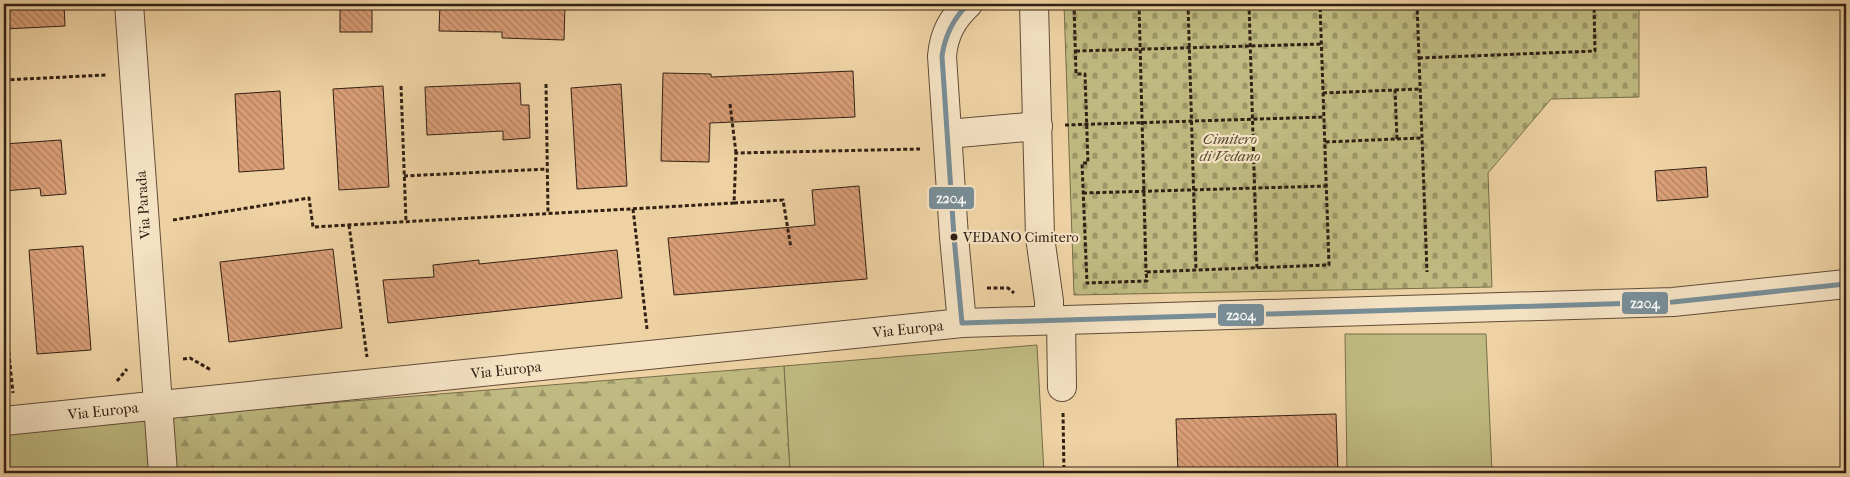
<svg xmlns="http://www.w3.org/2000/svg" width="1850" height="477" viewBox="0 0 1850 477" font-family="'IM FELL French Canon',serif">
<defs>
<pattern id="forest-firs" width="22" height="20" patternUnits="userSpaceOnUse" patternTransform="scale(1.25)"><rect width="22" height="20" fill="#bfba81"/><path d="M5 1l3.5 6h-7zM16 11l3.5 6h-7z" fill="#9c9768"/></pattern>
<pattern id="cemetery-stones" width="16" height="16" patternUnits="userSpaceOnUse" patternTransform="scale(1.25)"><rect width="16" height="16" fill="#bfba81"/><path d="M2 7V4a2 2 0 0 1 4 0v3zM10 15v-3a2 2 0 0 1 4 0v3z" fill="#9c9768"/></pattern>
<pattern id="building-back-hatch" width="6" height="6" patternUnits="userSpaceOnUse" patternTransform="scale(1.25)"><rect width="6" height="6" fill="#d99e77"/><path d="M-1 5l2 2M0 0l6 6M5-1l2 2" fill="none" stroke="#b18060"/></pattern>
</defs>
<rect width="100%" height="100%" fill="#eed2a3"/>
<filter id="stains"><feTurbulence type="fractalNoise" baseFrequency=".004" numOctaves="4"/><feColorMatrix values="0 0 0 0 .2 0 0 0 0 .09 0 0 0 0 .02 0 0 0 .5 -.17"/></filter>
<radialGradient id="worn" r=".72"><stop offset=".6" stop-color="#630" stop-opacity="0"/><stop offset="1" stop-color="#630" stop-opacity=".3"/></radialGradient>
<g fill="#bfba81" stroke="#786d4a">
<path d="M1345,334H1486L1492,473H1347Z"/>
<path d="M1037,345L1044,473H790L784,366Z"/>
<path d="M149,417L152,473H4V435Z"/>
</g>
<path fill="url(#forest-firs)" stroke="#786d4a" d="M784,366L790,473H173L169,416Z"/>
<path fill="url(#cemetery-stones)" stroke="#786d4a" d="M1064,4H1639V97L1551,99L1488,173L1492,287L1074,295Z"/>
<g fill="url(#building-back-hatch)" stroke="#322014">
<path d="M4,4H64L65,26L4,29Z"/>
<rect x="340" y="4" width="32" height="28"/>
<path d="M440,4H565L564,40L502,38V32L439,31Z"/>
<path d="M853,71L855,117L710,123L709,162L661,161L663,73L711,74V77Z"/>
<path d="M520,83L521,105H529L530,138L503,140V131L427,135L425,87Z"/>
<path d="M621,84L627,186L577,189L571,88Z"/>
<path d="M383,86L389,187L339,190L333,89Z"/>
<path d="M280,91L284,169L239,172L235,94Z"/>
<path d="M61,140L66,194L41,196L40,188L4,191V144Z"/>
<path d="M1706,167L1708,197L1657,201L1655,171Z"/>
<path d="M859,186L867,279L674,295L668,238L815,225L812,190Z"/>
<path d="M83,246L91,350L37,354L29,250Z"/>
<path d="M333,249L342,328L229,342L220,262Z"/>
<path d="M617,250L622,298L388,323L383,280L434,277L433,265L479,260V264Z"/>
<path d="M1336,414L1338,473H1178L1176,419Z"/>
</g>
<g fill="none" stroke-linecap="round" stroke-linejoin="round">
<g stroke="#614c38" stroke-width="30">
<g id="minor">
<path d="M129,4L163,473"/>
<path d="M1034,4L1040,237L1049,301V320"/>
<path d="M948,134L1038,126"/>
<path d="M1061,320L1062,387"/>
<path d="M962,323L954,237L942,56C944,34 952,19 968,4"/>
<path d="M4,421L962,323L1673,302L1846,284"/>
</g>
</g>
<g stroke="#322014" stroke-width="3" stroke-dasharray="4 2.5" stroke-linecap="butt">
<path d="M1074,4L1076,74H1085L1088,163H1082L1087,283L1147,281L1146,272L1329,265L1320,4"/>
<path d="M1139,4L1146,272"/>
<path d="M1188,4L1196,270"/>
<path d="M1249,4L1257,268"/>
<path d="M1417,4L1427,272"/>
<path d="M1076,51L1321,44"/>
<path d="M1419,58L1595,51L1594,4"/>
<path d="M4,80L106,75"/>
<path d="M546,84L548,213"/>
<path d="M401,86L406,222"/>
<path d="M1395,90L1421,89"/>
<path d="M1323,93L1395,90L1397,139L1325,142"/>
<path d="M730,104L736,153"/>
<path d="M1065,125L1324,117"/>
<path d="M1397,139L1422,138"/>
<path d="M404,176L547,169"/>
<path d="M1083,193L1326,186"/>
<path d="M734,203L783,200L791,248"/>
<path d="M633,209L647,329"/>
<path d="M173,220L309,198L313,227L734,203L736,153L920,149"/>
<path d="M349,225L367,357"/>
<path d="M987,288H1008L1014,293"/>
<path d="M4,307L13,393"/>
<path d="M183,359L190,358L211,370"/>
<path d="M117,381L127,369"/>
<path d="M1063,413L1064,473"/>
</g>
<use href="#minor" stroke="#f4e2c3" stroke-width="28"/>
<g stroke="#f4e2c3" stroke-width="9">
<path id="bus-1" d="M968,4C953,19 945,35 942,56L954,237L962,323L1673,302L1846,284"/>
</g>
<use href="#bus-1" stroke="#788e97" stroke-width="5"/>
</g>
<circle fill="#322014" stroke="#f4e2c3" stroke-width="2" cx="954" cy="237" r="4.5"/>
<g text-anchor="middle" dominant-baseline="central" stroke-width="4.5" stroke-linejoin="round" paint-order="stroke">
<g font-size="14" fill="#322014" stroke="#f4e2c3" text-anchor="start">
<text x="963" y="237">VEDANO Cimitero</text>
</g>
<g font-size="15" font-style="italic" fill="#55462f" stroke="#f4e2c3">
<text x="1230" y="139">Cimitero<tspan x="1230" dy="17">di Vedano</tspan></text>
</g>
<g font-size="15" fill="#322014" stroke="#f4e2c3">
<text transform="translate(143 205) rotate(-94)">Via Parada</text>
<text transform="translate(908 329) rotate(-6)">Via Europa</text>
<text transform="translate(506 370) rotate(-6)">Via Europa</text>
<text transform="translate(103 411) rotate(-6)">Via Europa</text>
</g>
</g>
<g stroke="#f4e2c3" stroke-width="2">
<rect x="928" y="186" width="47" height="24" rx="5" fill="#788e97"/>
<rect x="1621" y="291" width="48" height="24" rx="5" fill="#788e97"/>
<rect x="1217" y="303" width="48" height="24" rx="5" fill="#788e97"/>
</g>
<g font-size="14" text-anchor="middle" font-weight="bold" fill="#fff">
<text x="951" y="203">z204</text>
<text x="1645" y="308">z204</text>
<text x="1241" y="320">z204</text>
</g>
<rect width="1850" height="477" fill="none" stroke="#eed2a3" stroke-width="20"/>
<rect x="5" y="5" width="1840" height="467" fill="none" stroke="#322014" stroke-width="2.5"/>
<rect x="10" y="10" width="1830" height="457" fill="none" stroke="#322014"/>
<rect width="100%" height="100%" filter="url(#stains)"/>
<rect width="100%" height="100%" fill="url(#worn)"/>
</svg>
